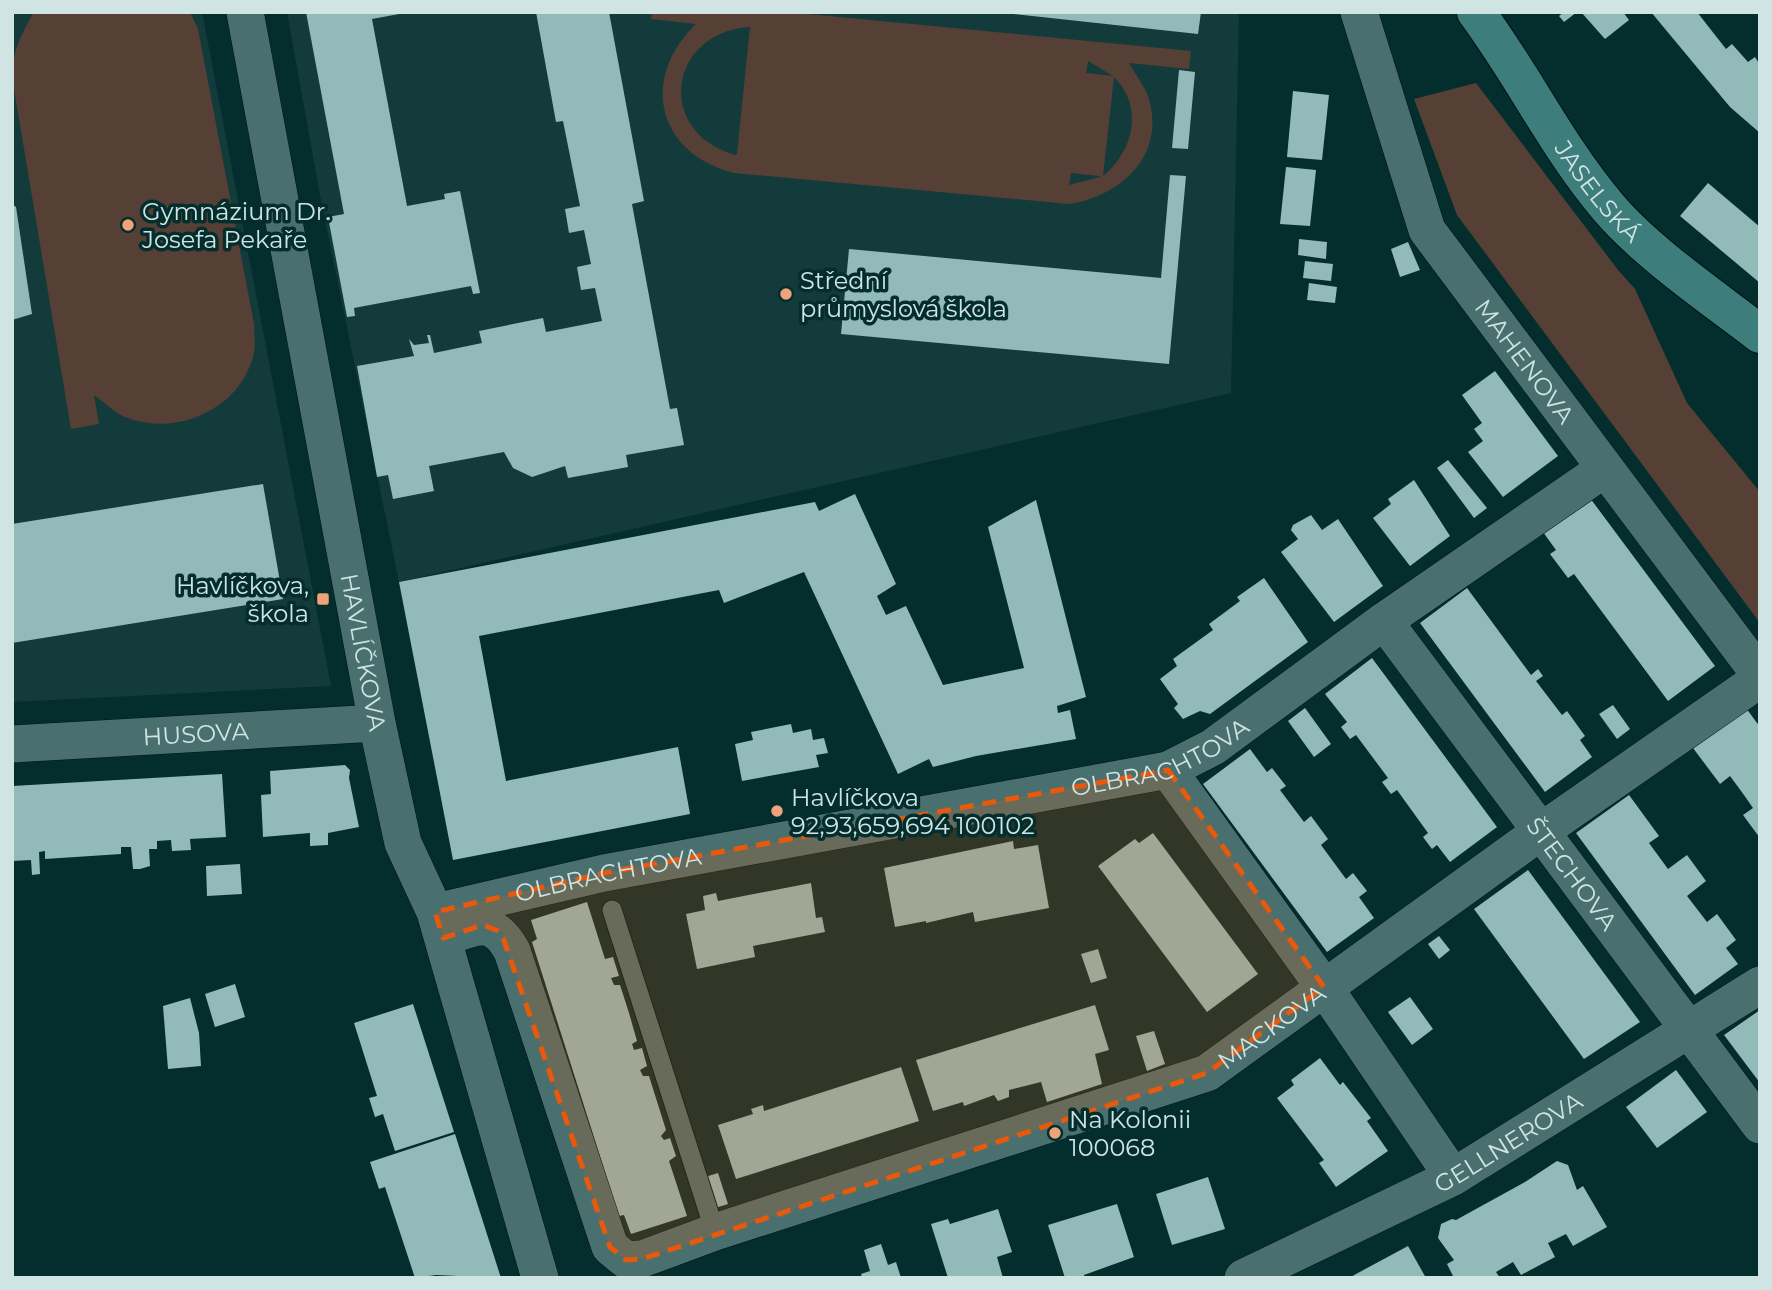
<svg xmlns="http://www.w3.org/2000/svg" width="1772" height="1290" viewBox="0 0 1772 1290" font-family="Montserrat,sans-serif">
<rect width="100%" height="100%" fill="#042e2d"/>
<g fill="#143b3b">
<path d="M12,12H202L331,686L12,702Z"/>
<path d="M287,12H1239L1231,393L399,582L320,195Z"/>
</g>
<g fill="#564035" fill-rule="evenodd">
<path d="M34,12H190L198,29L254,324C254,334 256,347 253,357C238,411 174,437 125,417C114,412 104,402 94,395L99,424L71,429L12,77C12,52 21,34 34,12Z"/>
<path d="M652,12H787L1191,51L1189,69L1129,63C1135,74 1143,84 1148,96C1167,154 1122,196 1069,204L734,173C656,153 640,78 696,24L651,19ZM750,27L737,154L736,155C655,134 667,32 750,27ZM1088,61L1113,76L1086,73ZM1114,77C1144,107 1134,151 1103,176ZM1071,173L1100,176V177L1069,185Z"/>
<path d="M1476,83L1618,270L1635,289L1687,403L1760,492V623L1457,215L1414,99Z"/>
</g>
<g fill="#91bab8">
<path d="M306,12H410L372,19L407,206L445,199L444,194L460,191L480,293L473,294L471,286L354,308L355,316L347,317L328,217L344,214Z"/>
<path d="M536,12H609L644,201L632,204L670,409L677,408L684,445L626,455L628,467L568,478L565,466L532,477L513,468L504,452L429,466L434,491L393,499L388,475L377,477L357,366L414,356L409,339L414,345L429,343L427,335H430L434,353L482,343L479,331L543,318L546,332L602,321L595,288L581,290L577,267L591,264L584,230L569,233L565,209L580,206L563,121L556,122Z"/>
<path d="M995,12H1201L1198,34Z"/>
<path d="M1564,12H1577L1564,22L1559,16Z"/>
<path d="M1581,12H1623L1629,20L1605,39Z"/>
<path d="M1651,12H1697L1726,49L1732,44L1748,62L1755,57L1760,65V133L1730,107Z"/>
<path d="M1179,70L1195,72L1188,149L1172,148Z"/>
<path d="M1293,91L1329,95L1322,160L1287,157Z"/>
<path d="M1286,167L1316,170L1310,226L1280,224Z"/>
<path d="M1170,175L1186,176L1169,364L841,334L849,249L1161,278Z"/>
<path d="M1708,183L1760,227V283L1680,216Z"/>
<path d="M12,204L16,207L32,314L12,320Z"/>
<path d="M1299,239L1327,242L1326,259L1298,255Z"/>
<path d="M1408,242L1420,270L1400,277L1391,249Z"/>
<path d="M1305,261L1333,264L1331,281L1303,278Z"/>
<path d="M1309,283L1337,287L1335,303L1307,300Z"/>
<path d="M1495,371L1558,456L1503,497L1468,452L1483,441L1474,429L1482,423L1462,395Z"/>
<path d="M1448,460L1487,508L1474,518L1437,468Z"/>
<path d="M1414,480L1450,536L1410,566L1373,518L1391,504L1388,499Z"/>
<path d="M263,484L283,599L12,643V524Z"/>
<path d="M855,494L896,584L877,596L886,615L906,606L943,685L1024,668L988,527L1036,500L1086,697L1057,706L1058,713L1070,710L1076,739L976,756L933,767L929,759L898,774L804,572L724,603L719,590L479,636L506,781L678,747L690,814L453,860L399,582L815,502L819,511Z"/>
<path d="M1590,498L1715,666L1668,701L1574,574L1568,578L1550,554L1556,550L1543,532Z"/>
<path d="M1311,515L1322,530L1338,519L1383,586L1334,622L1281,552L1298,539L1291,530L1293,525Z"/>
<path d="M1264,578L1308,642L1210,714L1200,711L1183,719L1174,708L1178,704L1160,679L1177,666L1173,659L1213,630L1209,624L1240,601L1237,597Z"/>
<path d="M1467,588L1531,675L1538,669L1543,676L1536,681L1562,715L1567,711L1585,736L1580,740L1592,757L1545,792L1420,623Z"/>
<path d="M1372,658L1497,827L1450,862L1437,845L1432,849L1423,837L1428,833L1397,790L1391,794L1382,782L1388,778L1356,735L1350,739L1341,727L1347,722L1325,694Z"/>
<path d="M1613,705L1630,729L1617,739L1599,714Z"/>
<path d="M1305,708L1331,744L1314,757L1288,721Z"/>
<path d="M1746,708L1760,727V838L1743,815L1753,808L1744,795L1730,776L1720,784L1693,748Z"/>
<path d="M791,724L793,733L811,729L813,740L824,738L828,753L816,755L819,767L742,781L735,744L753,740L751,732Z"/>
<path d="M1250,749L1267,772L1272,768L1286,786L1280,790L1304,822L1311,816L1328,839L1321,845L1346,879L1353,873L1367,891L1359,897L1374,918L1327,952L1203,784Z"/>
<path d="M345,765L350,770L349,778L359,827L328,833V845L310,846V833L263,837L261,795L271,794L270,771Z"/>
<path d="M222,774L226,837L190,839L191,850L172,851L171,840L157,841V849H149L150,866L140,869H133L131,847H121V854L45,859V851L39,852L40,874L32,875L31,860L12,861V786Z"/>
<path d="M1629,795L1659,836L1649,843L1668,869L1687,855L1706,881L1687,896L1707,922L1717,914L1736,940L1726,948L1738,964L1695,995L1576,833Z"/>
<path d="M1153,833L1258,974L1207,1012L1098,866L1135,839L1139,843Z"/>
<path d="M1013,841L1014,849L1038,845L1049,908L975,922L973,912L926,923V921L895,927L884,868Z"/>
<path d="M240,864L242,894L207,896L206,866Z"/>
<path d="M1528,870L1640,1022L1584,1059L1474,909Z"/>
<path d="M811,883L816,918L822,917L825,932L753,946L755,957L697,969L686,914L705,910L703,896L716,893L718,901Z"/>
<path d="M587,902L605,959L613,957L619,976L611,978L614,985H620L629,1013L637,1041L632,1044L634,1050L642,1048L647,1066L640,1070L643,1076H649L666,1130L661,1136L664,1140L670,1138L676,1156L669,1161L687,1216L631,1234L624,1215L619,1216L532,942L537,939L531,920Z"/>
<path d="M1439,936L1450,950L1439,959L1428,944Z"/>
<path d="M1098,949L1107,978L1091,983L1081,954Z"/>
<path d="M235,984L245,1017L215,1027L205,994Z"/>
<path d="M1410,997L1433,1029L1412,1045L1388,1012Z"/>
<path d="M190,998L199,1033L201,1066L168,1069L163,1006Z"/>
<path d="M413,1004L454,1132L395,1151L383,1114L375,1117L369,1098L377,1096L354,1023Z"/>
<path d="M1095,1005L1109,1050L1095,1054L1102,1084L1047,1102L1041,1082L1009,1090V1097L998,1101L994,1095L964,1106L963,1102L933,1111L916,1060Z"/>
<path d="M1760,1010V1083L1724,1035Z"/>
<path d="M1154,1031L1165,1064L1147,1071L1136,1036Z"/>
<path d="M1320,1058L1340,1085L1343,1082L1371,1118L1367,1121L1388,1151L1336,1187L1319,1163L1324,1160L1277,1098L1294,1085L1291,1080Z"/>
<path d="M901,1067L919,1121L736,1179L718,1125L753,1114L751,1109L763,1105L764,1111Z"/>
<path d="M1676,1070L1707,1112L1657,1148L1626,1107Z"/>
<path d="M455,1134L470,1181L501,1278L436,1275L415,1278L385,1187L379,1189L370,1162Z"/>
<path d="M1557,1161L1568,1165L1577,1190L1583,1186L1607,1227L1573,1246L1566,1234L1548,1243L1555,1257L1521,1275L1513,1262L1496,1272L1500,1278H1454L1447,1264L1454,1260L1438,1238L1441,1224L1452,1219L1456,1220L1525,1182Z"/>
<path d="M718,1173L728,1204L712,1209L702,1178Z"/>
<path d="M1208,1177L1225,1229L1172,1245L1156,1194Z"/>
<path d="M1117,1204L1134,1257L1084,1275V1278H1065L1048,1225Z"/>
<path d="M998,1209L1012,1252L997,1257L1003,1278H948L931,1224L948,1219L950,1224Z"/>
<path d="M881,1244L888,1265L896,1262L901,1278H862L861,1274L870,1271L864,1250Z"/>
<path d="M1408,1246L1426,1278H1349L1356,1274Z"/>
</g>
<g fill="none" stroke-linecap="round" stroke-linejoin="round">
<g stroke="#001514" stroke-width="21">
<path id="lane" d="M612,910L715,1232"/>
</g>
<g stroke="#001514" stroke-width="38">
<g id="street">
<path id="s1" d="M245,12L377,723L403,843L435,912L540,1278"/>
<path id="s2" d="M1359,12L1427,230L1760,675"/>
<path id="s3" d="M1384,621L1760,1125"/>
<path id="s4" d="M12,744L377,723"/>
<path d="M1168,770L1324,987L1453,1177"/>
<path id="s5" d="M440,911L604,873L1168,770L1213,747L1384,621L1603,470"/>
<path id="s6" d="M443,938C476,927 492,915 512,951L610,1247L626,1260L642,1259L715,1232L1207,1073L1540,832L1760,679"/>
<path id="s7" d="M1243,1278L1453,1177L1760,985"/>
</g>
</g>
<g stroke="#001514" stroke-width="40">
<g id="secondary">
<path id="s8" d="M1476,12C1523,75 1557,147 1608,207C1646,252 1712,297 1760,334"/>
</g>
</g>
<use href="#lane" stroke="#49706f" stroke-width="19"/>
<use href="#street" stroke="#49706f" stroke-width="37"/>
<use href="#secondary" stroke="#3d7d7c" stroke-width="38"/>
</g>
<path fill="#e8590c" fill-opacity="0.2" stroke="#e8590c" stroke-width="5" stroke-dasharray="14 9" stroke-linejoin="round" d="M1168,770L1324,987L1207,1073L642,1259L626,1260L610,1247L501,932L483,925L443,938L435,912L604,873Z"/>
<g fill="#f0a279" stroke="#042e2d" stroke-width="2.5">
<circle cx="128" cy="225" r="7"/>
<circle cx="786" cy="294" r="7"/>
<rect x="316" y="592" width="14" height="14" rx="3.5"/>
<circle cx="777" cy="811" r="7"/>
<circle cx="1055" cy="1133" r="7"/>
</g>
<g text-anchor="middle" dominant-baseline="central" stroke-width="7" stroke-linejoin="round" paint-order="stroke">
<g font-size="24" fill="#cfe4e3" stroke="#042e2d">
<text stroke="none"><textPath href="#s8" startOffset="217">JASELSKÁ</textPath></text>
<text stroke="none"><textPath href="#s2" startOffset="392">MAHENOVA</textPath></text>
<text stroke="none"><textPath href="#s1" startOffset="651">HAVLÍČKOVA</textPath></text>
<text stroke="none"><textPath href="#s4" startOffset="184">HUSOVA</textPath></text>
<text stroke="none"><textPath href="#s5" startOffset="738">OLBRACHTOVA</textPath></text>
<text stroke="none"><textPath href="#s3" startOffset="315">ŠTECHOVA</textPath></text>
<text stroke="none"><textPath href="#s5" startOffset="172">OLBRACHTOVA</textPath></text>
<text stroke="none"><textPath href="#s6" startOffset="1104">MACKOVA</textPath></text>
<text stroke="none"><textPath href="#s7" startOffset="298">GELLNEROVA</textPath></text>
</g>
<g font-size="24" fill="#cfe4e3" stroke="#042e2d" text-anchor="start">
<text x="142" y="211">Gymnázium Dr.<tspan x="142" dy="28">Josefa Pekaře</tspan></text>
<text x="800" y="280">Střední<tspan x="800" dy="28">průmyslová škola</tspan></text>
<text x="309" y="585" text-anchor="end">Havlíčkova,<tspan x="309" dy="28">škola</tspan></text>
<text x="791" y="797">Havlíčkova<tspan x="791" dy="28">92,93,659,694 100102</tspan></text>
<text x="1069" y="1119">Na Kolonii<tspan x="1069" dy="28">100068</tspan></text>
</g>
</g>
<rect width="1772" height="1290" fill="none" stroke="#cfe4e3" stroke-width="28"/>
</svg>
